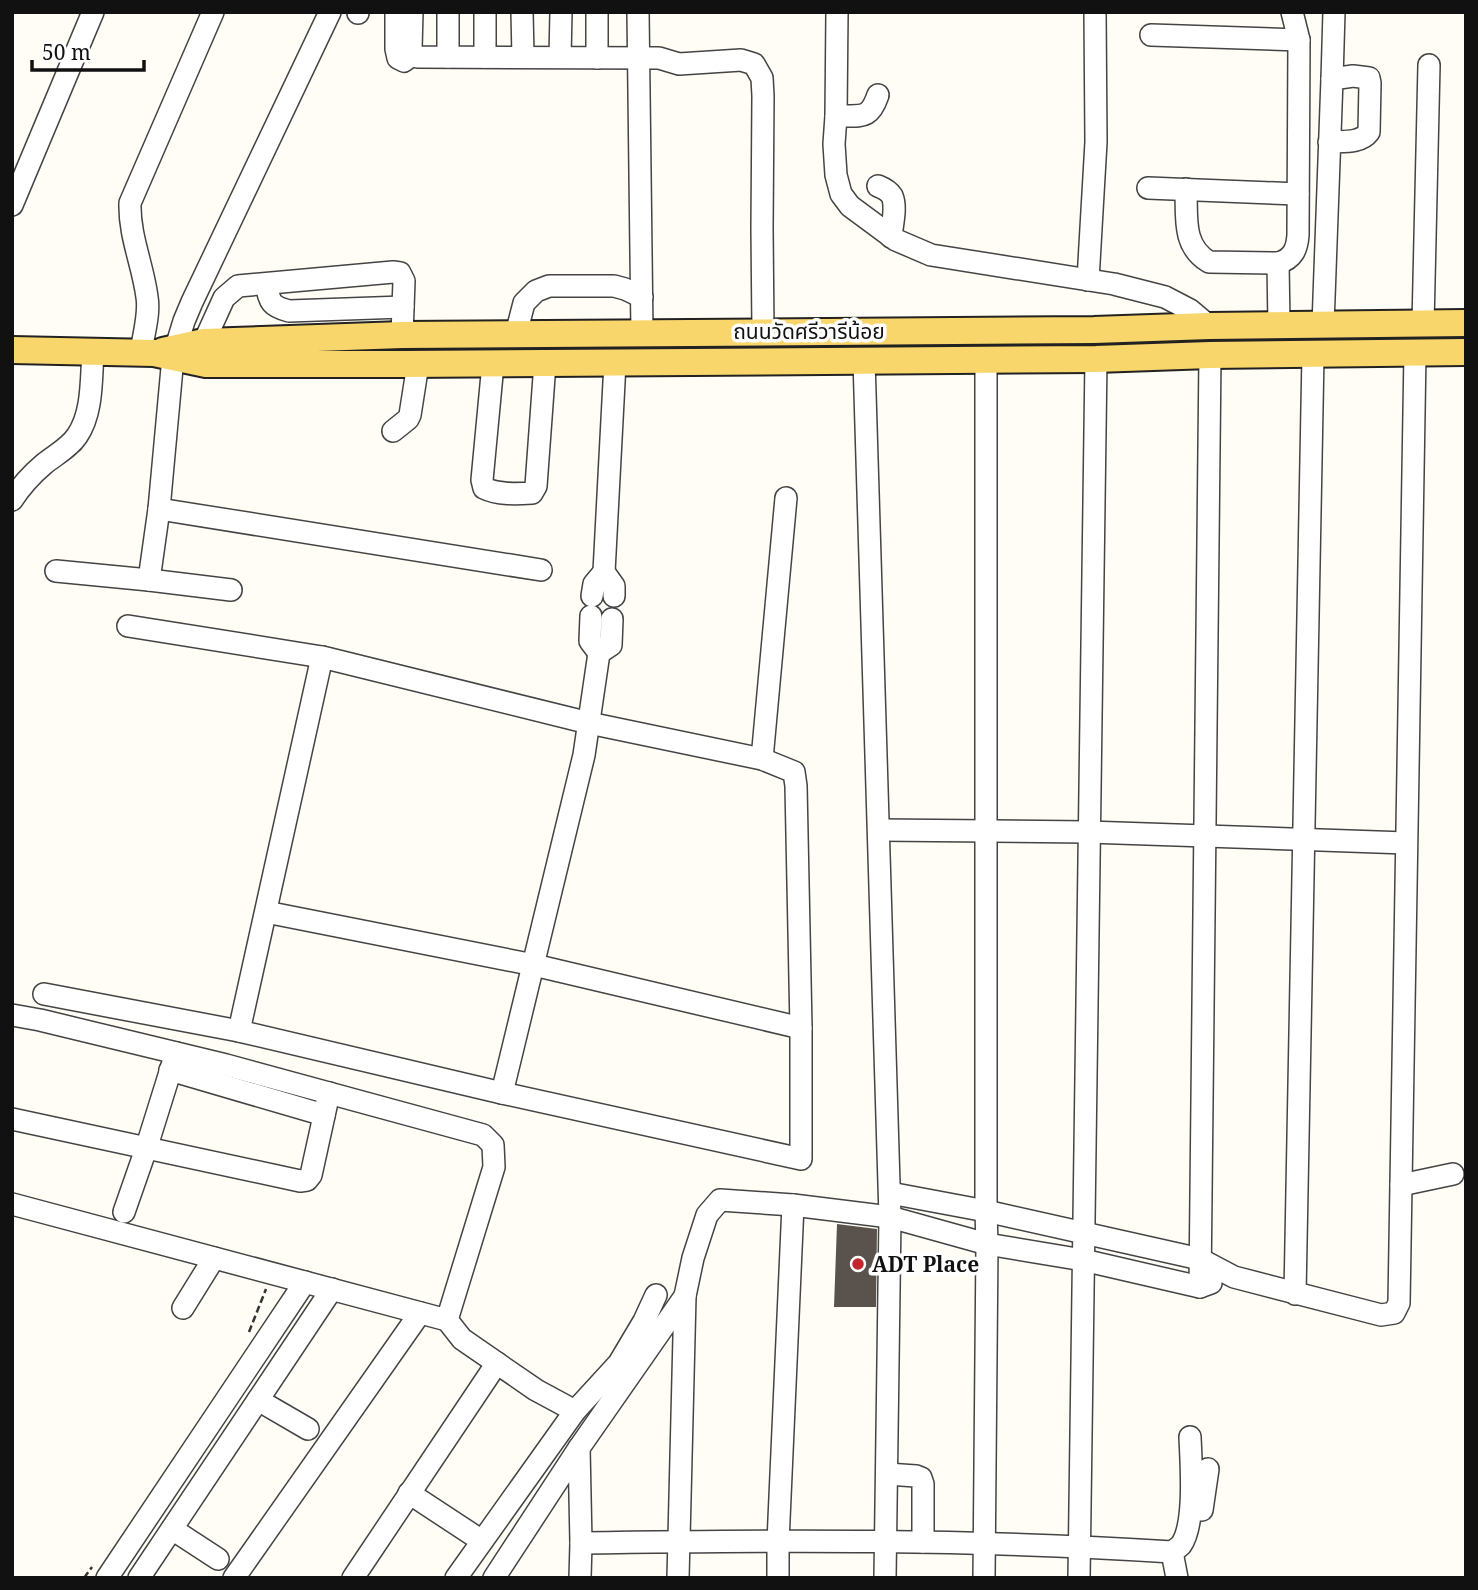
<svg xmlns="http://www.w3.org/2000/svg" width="1478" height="1590" viewBox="0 0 1478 1590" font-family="'Noto Serif','Noto Sans Thai',serif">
<rect width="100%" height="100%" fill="#fffdf5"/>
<path fill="#5a524d" d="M837,1224L877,1229L876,1307H834Z"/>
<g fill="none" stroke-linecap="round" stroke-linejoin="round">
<g stroke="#444" stroke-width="24">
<g id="minor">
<path d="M396,12V49L398,58L404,61L413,54"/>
<path d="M412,12L411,49L413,54"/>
<path d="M448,12V57"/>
<path d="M485,12V57"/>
<path d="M522,12L523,57"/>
<path d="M638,12L642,333"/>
<path d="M837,12L836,116L834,144L836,175L841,194L850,206L896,240L931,255L1114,284L1165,297L1190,310L1209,326"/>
<path d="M358,13V12"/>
<path d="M1151,35L1299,40"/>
<path d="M413,54L417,57L659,58L679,64L741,60L754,64L762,78L763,96L762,228L763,332"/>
<path d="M560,57L561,12"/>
<path d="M597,58V12"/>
<path d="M1332,79L1334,12"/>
<path d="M836,116C861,115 869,121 878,95"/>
<path d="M878,186C883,188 889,191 892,196C897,207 892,225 891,237"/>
<path d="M1148,188L1298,194"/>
<path d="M1186,189C1187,217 1182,246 1209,262L1278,263C1293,259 1297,249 1298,235L1299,40L1292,12"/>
<path d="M12,205L93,12"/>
<path d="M1278,263L1279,326"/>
<path d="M1088,280L1096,142L1095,12"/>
<path d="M266,284C270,302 270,306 289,311L403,307"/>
<path d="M1423,324L1429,65"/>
<path d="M1323,325L1332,79L1353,76L1369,78L1370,83L1369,132C1360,144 1342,141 1329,142"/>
<path d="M516,334L524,303L536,291L549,286H614L625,289L642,297"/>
<path d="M204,342L224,298L238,286L393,272L400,273L404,281L402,335"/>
<path d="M141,353C143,335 150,315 147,297C143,265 129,236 130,203L213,12"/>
<path d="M864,360L890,1217L885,1578"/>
<path d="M493,364L482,480L484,488C498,495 517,494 532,493L536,486L545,363"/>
<path d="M393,431L408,419L410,415L418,364"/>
<path d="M12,500C21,486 31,475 44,464C55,455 69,448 77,436C93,413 91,379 93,352"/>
<path d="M159,509L541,570"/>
<path d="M56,571L149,580L231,590"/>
<path d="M604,572L615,363"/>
<path d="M149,580L159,509L173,357L184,321L192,302L330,12"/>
<path d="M592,596L594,584L604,572L614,586V596"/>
<path d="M591,616L590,641L599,653L611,645L612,619"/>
<path d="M128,626L322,657"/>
<path d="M322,657L589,723L762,759L794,772L796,786L801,1028V1159L502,1093L239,1031Z"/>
<path d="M762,759L786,498"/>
<path d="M879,830L1088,832L1406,843"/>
<path d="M266,912L534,965L801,1028"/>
<path d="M44,994L239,1031"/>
<path d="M12,1015L40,1020L226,1065L483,1135L493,1145L494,1167L447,1320"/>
<path d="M170,1070L324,1115"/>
<path d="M502,1093L584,755L599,653"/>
<path d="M12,1119L300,1181L307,1180L311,1175L329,1093"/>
<path d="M1401,1185L1453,1174"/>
<path d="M890,1193L986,1211L1200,1259L1234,1277L1381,1315L1394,1313L1399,1303L1415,353"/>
<path d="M12,1204L447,1320L462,1339L536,1390L575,1411"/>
<path d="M124,1212L146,1149L176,1053"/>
<path d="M1200,1287L1210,355"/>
<path d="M1295,1294L1313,355"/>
<path d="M183,1308L214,1258"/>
<path d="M258,1400L308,1429"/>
<path d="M579,1448L581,1543L580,1578"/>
<path d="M887,1474L916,1476L921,1478L923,1484V1542"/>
<path d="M409,1493L482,1541"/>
<path d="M1202,1510L1208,1469"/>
<path d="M172,1529L218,1559"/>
<path d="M581,1543C778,1540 976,1539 1172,1552C1175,1550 1178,1548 1181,1545C1196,1524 1191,1463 1190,1437"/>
<path d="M1172,1552L1177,1578"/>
<path d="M107,1578L305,1282"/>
<path d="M139,1578L332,1289"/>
<path d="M234,1578L420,1313"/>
<path d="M353,1578L497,1363"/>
<path d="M456,1578L575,1411L619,1363L644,1321L656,1295"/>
<path d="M494,1578L579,1448L685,1296"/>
<path d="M678,1578L685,1296L693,1258L707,1215L720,1200L793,1205L890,1217L987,1244L1083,1260L1200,1287L1211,1283"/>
<path d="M778,1578V1542L793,1205"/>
<path d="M984,1578L987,1244L986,1211V360"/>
<path d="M1079,1578L1096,359"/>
</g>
</g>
<g stroke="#222" stroke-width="30">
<g id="major">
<path d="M12,350L154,353L206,364H404L1096,359L1210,355L1466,352"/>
<path d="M163,351L204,342L402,335L1094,330L1209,326L1466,323"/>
</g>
</g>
<g stroke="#333" stroke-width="2.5" stroke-dasharray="7 3.5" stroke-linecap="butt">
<path d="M249,1332L266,1289"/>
<path d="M84,1578L92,1567"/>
</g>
<use href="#minor" stroke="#fff" stroke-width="21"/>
<use href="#major" stroke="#f9d66b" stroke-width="26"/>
</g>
<circle fill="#c4262e" stroke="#fff" stroke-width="2.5" cx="858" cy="1264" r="7"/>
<g text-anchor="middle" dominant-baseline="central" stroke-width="7" stroke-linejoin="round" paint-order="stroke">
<g font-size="21" fill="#111" stroke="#fff">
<text x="809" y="331">ถนนวัดศรีวารีน้อย</text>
</g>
<g font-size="21" font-weight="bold" fill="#111" stroke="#fff" text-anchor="start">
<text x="872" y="1264">ADT Place</text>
</g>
</g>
<rect width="1478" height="1590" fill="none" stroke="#111111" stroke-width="28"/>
<path d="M32 60v10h112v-10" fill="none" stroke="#111111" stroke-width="3.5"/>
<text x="42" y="60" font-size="21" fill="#111111" stroke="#ffffff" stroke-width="5" paint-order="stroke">50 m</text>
</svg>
